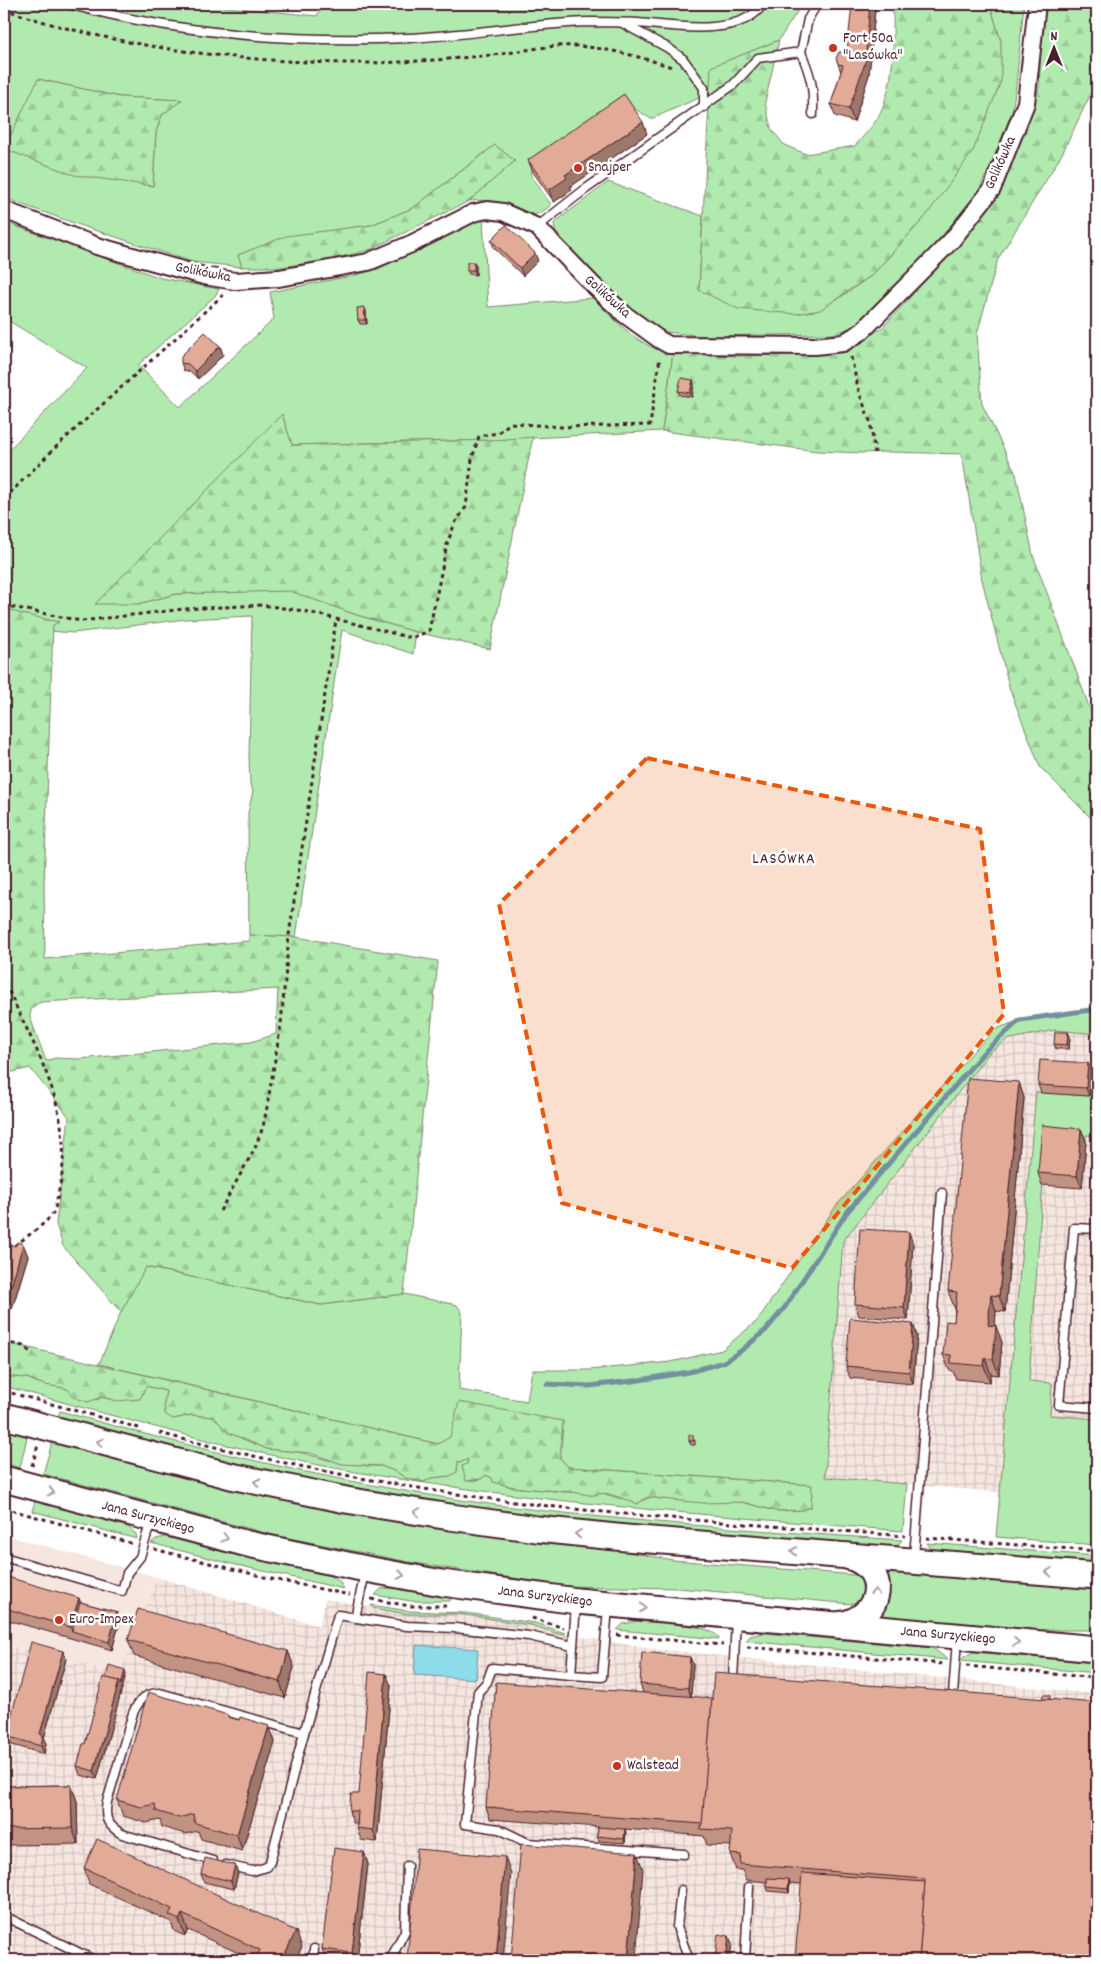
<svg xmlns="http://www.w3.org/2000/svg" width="1101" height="1964" viewBox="0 0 1101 1964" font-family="Dekko,sans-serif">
<defs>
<pattern id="industrial-grid" width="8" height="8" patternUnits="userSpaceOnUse" patternTransform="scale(1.25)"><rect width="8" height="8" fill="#f6e6e0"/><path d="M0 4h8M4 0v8" fill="none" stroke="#d4c5c0"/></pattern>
<pattern id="forest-firs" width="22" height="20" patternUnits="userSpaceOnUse" patternTransform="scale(1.25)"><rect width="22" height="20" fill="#b1eaaf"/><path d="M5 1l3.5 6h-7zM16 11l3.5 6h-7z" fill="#9ac897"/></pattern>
</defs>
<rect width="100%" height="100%" fill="#fff"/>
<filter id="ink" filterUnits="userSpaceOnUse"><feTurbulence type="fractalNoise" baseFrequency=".02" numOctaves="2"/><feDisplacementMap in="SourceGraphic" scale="10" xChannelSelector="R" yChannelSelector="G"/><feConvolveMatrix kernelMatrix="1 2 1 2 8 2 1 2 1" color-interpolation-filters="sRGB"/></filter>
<g filter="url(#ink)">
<path fill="#f6e6e0" d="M4,1535L157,1577L120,1674L4,1644Z"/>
<g fill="url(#industrial-grid)">
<path d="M1055,1030L1097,1034V1501L825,1477L843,1241L989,1053L1006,1040Z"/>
<path d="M157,1577L319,1626L326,1599L407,1612L457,1613L533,1624L560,1633L646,1648L1097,1694V1960H30L4,1947V1644L120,1674Z"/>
</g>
<g fill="#b1eaaf" stroke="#7e846d" fill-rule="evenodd">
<path d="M4,4H197L317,16L323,4H802L779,40L712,67L710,93L651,119L629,105L530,173L551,205C531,223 525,211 504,204C493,200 481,200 469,201L515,161L495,145L413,208L371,225L286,237L238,255L242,267L192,262L85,227L4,198ZM38,79L120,97L181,100L162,115L156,132L153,186Z"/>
<path d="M990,4H1024L1016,86L1012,112L992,163L977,194L934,245L852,327L834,334L702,336L666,332L634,315L556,236L554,223L608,182L703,216L699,290L838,299L872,275L926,216L1001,42Z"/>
<path d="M483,218L488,307L593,298C615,320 641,350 673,353L662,431L495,440L292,445L282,414L138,604L176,594L290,590L357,615L416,632L413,654L342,630L296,937L249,935L248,813L253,791L250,784L249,757L252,616L186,619L73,633L27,629L4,620V455L87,368L4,318V222L161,278L219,289L215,296L138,365L180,407L274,319L270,292L356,275L378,269Z"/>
<path d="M1097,1009V1034L1055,1030L1006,1040L989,1053L843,1241L825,1477L907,1484L903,1531C720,1516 537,1503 356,1472C237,1451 120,1418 4,1386V1376L27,1378L36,1382L65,1388L97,1400L102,1397L109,1399L143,1392L146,1386L166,1391L164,1403L173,1419L191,1415L214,1417L227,1432L267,1449L299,1452L328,1460L368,1466H381L397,1472L405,1478L424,1482L431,1478L450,1476L456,1472L458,1461L468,1459L467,1464L473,1481L480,1479L486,1475L511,1487L565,1492H580L590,1495L602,1493L618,1498L642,1501L651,1497L661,1499L742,1502L776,1511L803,1510L812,1495L811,1485L568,1467L560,1458L563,1421L450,1438L438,1444L99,1364L121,1312L145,1267L321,1305L404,1294L457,1305L462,1312L459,1390L527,1401L532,1370H589L671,1362L722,1350L757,1321L836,1206L977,1047L996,1029L1020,1020Z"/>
<path d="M1091,1068L1097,1069V1136L1086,1135V1141L1046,1138L1029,1381L1052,1383L1050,1415L1097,1419V1545L996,1537L1036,1092L1089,1096Z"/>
<path d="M60,1411C203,1451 348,1485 496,1505C630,1522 766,1531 902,1540L897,1546L893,1548L525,1518L297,1481L57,1421Z"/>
<path d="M4,1426L28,1433L20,1468L4,1463Z"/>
<path d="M53,1439L577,1543L673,1560L855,1575L862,1577L868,1589L859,1603L852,1604L677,1588L564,1586L414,1563L269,1534L43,1474Z"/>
<path d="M35,1501L128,1527L136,1534L137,1539L32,1511Z"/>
<path d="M166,1537L235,1555L330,1576L339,1581L344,1589L232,1564L151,1543L156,1539Z"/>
<path d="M927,1543L1097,1556V1567L933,1551Z"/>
<path d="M883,1570L1097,1585V1630H1042L880,1616C889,1596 894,1592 883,1570Z"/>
<path d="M390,1588L451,1598L450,1601H411L375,1595L381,1589Z"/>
<path d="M371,1605L409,1611L466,1613L535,1623L565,1633L559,1634L531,1625L459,1614H407L373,1608Z"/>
<path d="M637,1621C656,1623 710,1622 720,1639L617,1630L623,1624Z"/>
<path d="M763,1633L933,1648L948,1660L746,1641L750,1636Z"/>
<path d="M973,1652L1097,1663V1673L961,1661L964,1657Z"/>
</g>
<g fill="url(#forest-firs)" stroke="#7e846d" fill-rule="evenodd">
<path d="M890,4H990L1001,42V81L973,151L926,216L872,275L820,310L796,314L738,309L699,290L711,67L779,40L765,102L771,128L784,145L806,154L855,146C862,137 871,129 877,119C896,84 893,46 893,8Z"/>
<path d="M1043,4H1097V86L1093,89L1062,154L998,259L977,334L982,404L1016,474L1033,555L1097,728V824L1040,767L1010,690L982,580L962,454L889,452L861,453L817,451L662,431L673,353L738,356L792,355L836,349L860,341L882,328L969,232L998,194L1039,87Z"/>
<path d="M38,79L120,97L182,100L162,115L156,132L153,186L74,175L4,149Z"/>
<path d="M495,145L515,161L469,201L369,250L329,260L282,267H242L238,255L286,236L371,225L413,208Z"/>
<path d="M282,414L292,445L495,440L533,437L490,649L416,632L357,615L290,591L176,594L138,604H95Z"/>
<path d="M4,608L22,614L59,622L53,625L44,886L45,959L249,941V935L296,937L438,961L404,1294L321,1305L146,1267L121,1312L63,1246L56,1224L69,1117L30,1068L4,1074ZM278,989L276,1034L251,1042L80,1059L55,1058L46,1061L30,1017C30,1009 34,1005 41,1002Z"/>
<path d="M4,1342L438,1444L450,1437L459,1402L563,1421L560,1458L568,1467L812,1485L811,1507L803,1510L776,1511L742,1502L703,1503L661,1499L651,1497L645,1498L638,1504C628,1501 618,1496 608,1494C602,1492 596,1496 589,1495C558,1488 523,1492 493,1482L492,1478L486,1475L481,1479L466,1481L462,1466L467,1464L468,1459L460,1463L458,1461L457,1472L450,1476L431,1478L424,1482L405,1478L397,1472L381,1466L342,1464L310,1453L267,1449L227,1432L214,1417L191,1415L173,1419L165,1414L164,1403L166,1391L146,1386L140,1399L117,1401L102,1397L88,1402L73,1397L70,1391L65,1388L45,1385L27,1378L4,1376Z"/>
</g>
<path fill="#8cdce9" stroke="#72909d" d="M416,1645L478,1649L476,1679L414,1675Z"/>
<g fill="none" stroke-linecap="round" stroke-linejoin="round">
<path stroke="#72909d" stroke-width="5" d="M547,1384L589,1386L633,1381L689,1372L724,1362L742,1350L766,1330L785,1307L847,1212L983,1053L1020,1020L1097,1009"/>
<g stroke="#4a1f2b" stroke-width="11">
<g id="lane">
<path d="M68,4C178,34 295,43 408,38C469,35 529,24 589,22C605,22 622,22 638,23C672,26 741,38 763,4"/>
<path d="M624,24L668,48L683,59L704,88V107"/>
<path d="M801,52C811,76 814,88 813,114"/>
<path d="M537,227L583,191L733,85L758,58L801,52L808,19L817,4"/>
<path d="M1097,1229L1074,1228L1059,1405L1097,1408"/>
<path d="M4,1557L122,1591L127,1573L140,1557L151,1521"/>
<path d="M914,1557L942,1193"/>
<path d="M576,1604L571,1675L492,1668L487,1682L478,1692L465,1824L499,1829L528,1843L684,1854"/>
<path d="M355,1618L365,1573"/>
<path d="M571,1675L602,1677L608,1608"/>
<path d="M733,1680L736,1619"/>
<path d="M953,1695L957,1639"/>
<path d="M213,1861L122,1834C107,1825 104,1818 107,1802L133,1713C139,1700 146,1693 160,1693L304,1733"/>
<path d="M226,1865L252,1871L267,1867L270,1862L304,1733L338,1615L407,1626L455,1628L529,1636L573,1646"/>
<path d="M681,1890L677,1927L689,1960"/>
<path d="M4,1916L94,1960"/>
<path d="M313,1960L314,1949"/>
<path d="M390,1960L405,1931L407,1866"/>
<path d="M745,1960L749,1887"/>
</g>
</g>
<g stroke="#4a1f2b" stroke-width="20">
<path id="street" d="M4,210L97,246L204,276L235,281L279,278L368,262L411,244L473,213L487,210L503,212L537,227L592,284L624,314L660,340L669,345L815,346L843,343L861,332L952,240L992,189L1026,103L1037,4"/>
</g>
<g stroke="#4a1f2b" stroke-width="29">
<g id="primary">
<path d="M4,1416L231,1476L346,1500L450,1517L537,1529L626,1538L1097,1576"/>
<path d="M4,1479L248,1544L366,1569L442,1583L577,1601L1097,1649"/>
<path d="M838,1625C884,1620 891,1566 847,1556"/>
</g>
</g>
<g stroke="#4a1f2b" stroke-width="3" stroke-dasharray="4 4" stroke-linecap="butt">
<path d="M4,9C111,47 244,63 357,63C405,63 454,59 501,54C522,51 555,44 576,46C608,48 641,57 672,67"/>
<path d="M851,357L859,392L870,421L875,453"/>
<path d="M4,499L59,444L223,295"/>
<path d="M4,604L12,607L81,621L184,609L262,605L304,611L412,638L429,631L447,544L455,523L466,507L472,459L479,436L498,433L510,423L561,427L650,425L660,358"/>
<path d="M4,976L5,983C35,1049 77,1115 59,1190C57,1197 56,1210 52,1215C40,1229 18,1242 4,1254"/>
<path d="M220,1211L255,1148L263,1127L267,1107L281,1024L289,935L336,620"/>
<path d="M4,1342L23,1346L33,1354"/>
<path d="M4,1391L139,1428"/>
<path d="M159,1433C282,1465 406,1489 531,1504C655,1519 780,1526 905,1536"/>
<path d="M32,1466L38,1445"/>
<path d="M4,1508L134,1544"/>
<path d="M926,1538L1097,1551"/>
<path d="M154,1549L272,1579L350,1595"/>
<path d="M371,1599L410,1606H446"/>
<path d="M532,1618L564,1628"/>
<path d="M617,1635L723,1645"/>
<path d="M747,1647L945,1664"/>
<path d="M966,1666L1097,1678"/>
</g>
<use href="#lane" stroke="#fff" stroke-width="8"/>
<use href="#street" stroke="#fff" stroke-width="16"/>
<use href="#primary" stroke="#fff" stroke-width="25"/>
</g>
<g fill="#c29383" stroke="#4a1f2b">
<path d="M875,10L869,75L854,122L835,116L831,104L841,72L838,64L847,52Z"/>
<path d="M647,134L570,187L572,190L554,202L533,172L528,160Z"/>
<path d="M491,240L538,261L523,276L494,248Z"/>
<path d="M476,266V275L469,274L467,270Z"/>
<path d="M364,307L366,311L367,324H360L358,320Z"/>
<path d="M220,346L223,355L198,379L191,372L184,371L181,363Z"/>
<path d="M694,384L692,397L680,395L678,391Z"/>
<path d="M1068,1032L1070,1037L1069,1049H1056L1054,1044Z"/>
<path d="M1091,1071L1089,1096L1041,1093L1038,1085Z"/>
<path d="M1019,1082L1024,1098L1005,1312L996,1311L995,1326L1002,1342L999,1375L991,1374L990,1382L956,1379L953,1371L949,1370L943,1354L954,1322L955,1307H954L948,1291Z"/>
<path d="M1081,1129L1086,1141L1082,1188L1042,1185L1038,1173Z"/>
<path d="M23,1244L28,1256L12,1309L4,1307V1272L5,1273L6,1269L4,1262V1258L9,1248L15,1246Z"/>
<path d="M913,1244L908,1320L859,1316L855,1304Z"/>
<path d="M913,1324L917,1336L913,1384L850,1378L846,1366Z"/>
<path d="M695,1440V1445H691L689,1441Z"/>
<path d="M4,1576L80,1602L117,1612L120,1621L112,1650L4,1619Z"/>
<path d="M128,1640L288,1651L294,1667L285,1698L134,1656Z"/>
<path d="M63,1651L66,1659L44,1738L46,1744L44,1754L9,1744L6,1736Z"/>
<path d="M690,1657L693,1665L691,1697L1097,1960L801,1884L790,1883L789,1893L768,1891L767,1887V1882L746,1880L742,1870H736L730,1854L731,1846L707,1845L704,1836L625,1829L626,1833L625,1843L599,1841L597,1836L598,1827L490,1819L486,1807L643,1693L640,1684Z"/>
<path d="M126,1674L97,1779L80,1775L77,1766L85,1744L106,1678Z"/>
<path d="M386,1674L391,1686L377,1842L361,1840L357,1828V1823H353L349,1811L359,1794Z"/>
<path d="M229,1717L239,1720L269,1726L275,1742L242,1851L201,1839L198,1831L185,1834L162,1827L160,1820L146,1823L123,1816L117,1800Z"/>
<path d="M71,1785L77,1801L78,1844L4,1845V1786Z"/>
<path d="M364,1852L368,1864L357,1960H326L322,1949Z"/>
<path d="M235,1865L238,1873L234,1889L204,1882L201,1874Z"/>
<path d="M84,1868L302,1947L295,1960H254L188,1930L185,1936L174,1931L171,1922L89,1884Z"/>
</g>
<g fill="#9e786a" stroke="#4a1f2b">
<path d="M870,4H873L875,10L869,75L854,122L849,109Z"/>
<path d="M643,122L647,134L570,187L572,190L554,202L549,190L565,175Z"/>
<path d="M535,253L538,261L523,276L520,268Z"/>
<path d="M474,262L476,266V275L474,270Z"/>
<path d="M364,307L366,311L367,324L365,320Z"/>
<path d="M220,346L223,355L198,379L195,371Z"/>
<path d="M693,380L694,384L692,397L690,393Z"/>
<path d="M1068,1032L1070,1037L1069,1049L1067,1045Z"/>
<path d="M1088,1063L1091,1071L1089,1096L1086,1088Z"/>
<path d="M1019,1082L1024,1098L1005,1312L999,1296Z"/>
<path d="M1081,1129L1086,1141L1082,1188L1077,1176Z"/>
<path d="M909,1232L913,1244L908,1320L904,1308Z"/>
<path d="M23,1244L28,1256L12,1309L8,1297Z"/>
<path d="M991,1295L996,1311L994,1341L988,1325Z"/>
<path d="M913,1324L917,1336L913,1384L909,1372Z"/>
<path d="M996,1326L1002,1342L999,1375L993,1359Z"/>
<path d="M985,1358L991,1374L990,1382L984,1366Z"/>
<path d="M79,1598L83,1610L72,1631L70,1627Z"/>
<path d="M117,1612L120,1621L112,1650L109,1642Z"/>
<path d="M63,1651L66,1659L44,1738L46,1744L44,1754L41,1746L40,1734Z"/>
<path d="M288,1651L294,1667L285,1698L280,1682Z"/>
<path d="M690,1657L693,1665L691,1697L688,1688Z"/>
<path d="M125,1670L126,1674L97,1779L94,1771L119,1681Z"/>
<path d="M386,1674L391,1686L377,1842L373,1830Z"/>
<path d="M269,1726L275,1742L242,1851L237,1835Z"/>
<path d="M71,1785L77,1801L78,1844L72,1828Z"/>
<path d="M625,1829L626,1833L625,1843L624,1839Z"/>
<path d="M364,1852L368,1864L357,1960H354L352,1953Z"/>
<path d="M637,1853L643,1869L636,1960H628Z"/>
<path d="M505,1857L511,1873L503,1960H496Z"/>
<path d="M235,1865L238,1873L234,1889L231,1881Z"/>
<path d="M789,1879L790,1884L789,1893L788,1889Z"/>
<path d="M182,1914L188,1930L185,1936L179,1920Z"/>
<path d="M296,1931L302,1947L295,1960H282Z"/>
<path d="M729,1936L732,1944L730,1960H726Z"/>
</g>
<g fill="#e1ab98" stroke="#4a1f2b">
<path d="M852,4H870L865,63L849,109L831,104L843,65L838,64L836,58L839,52H847Z"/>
<path d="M624,94L643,122L565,175L567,178L549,190L528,160Z"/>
<path d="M506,225L535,253L520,268L491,240Z"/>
<rect x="467" y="262" width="7" height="8"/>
<path d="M364,307L365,320H358L357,308Z"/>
<path d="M205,332L220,346L195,371L188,364L181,363V356Z"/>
<path d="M681,378L693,380L690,393L678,391Z"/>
<path d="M1055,1032H1068L1067,1045L1054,1044Z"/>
<path d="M1040,1060L1088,1063L1086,1088L1038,1085Z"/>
<path d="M968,1078L1019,1082L999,1296L991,1295L988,1325L996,1326L993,1359L985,1358L984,1366L951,1363V1355L943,1354L946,1321L954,1322L957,1292L948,1291Z"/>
<path d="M1042,1125L1081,1129L1077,1176L1038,1173Z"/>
<path d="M860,1229L909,1232L904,1308L855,1304Z"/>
<path d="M18,1242L23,1244L8,1297L4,1296V1272L5,1273L8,1262L4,1261V1258L7,1248H9L10,1244L15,1246Z"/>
<path d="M850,1318L913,1324L909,1372L846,1366Z"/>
<rect x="689" y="1435" width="4" height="6"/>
<path d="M4,1576L79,1598L70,1627L4,1608Z"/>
<path d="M80,1602L117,1612L109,1642L72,1631Z"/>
<path d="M138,1609L288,1651L280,1682L128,1640Z"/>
<path d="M31,1642L63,1651L40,1734L43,1735L41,1746L6,1736Z"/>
<path d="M642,1652L690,1657L688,1688L640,1684Z"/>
<path d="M109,1665L125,1670L121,1685L119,1681L106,1678Z"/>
<path d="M369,1672L386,1674L373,1830L357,1828L358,1811H349L351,1794H359Z"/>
<path d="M714,1673L1097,1703V1960H919L925,1879L740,1864L741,1855L730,1854L732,1831L701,1829Z"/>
<path d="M103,1677L119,1681L94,1771L77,1766L83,1744H85Z"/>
<path d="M496,1682L712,1698L702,1824L486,1807Z"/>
<path d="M148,1692L228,1715V1717L239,1720L240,1717L269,1726L237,1835L195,1823L193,1814L179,1818L156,1811L155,1804L141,1807L117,1800Z"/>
<path d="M1043,1695H1050V1699H1042Z"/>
<path d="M71,1785L72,1828L4,1829V1786Z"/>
<path d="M598,1827L625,1829L624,1839L597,1836Z"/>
<path d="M97,1839L296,1931L282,1960H266L257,1956L260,1950L182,1914L179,1920L169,1915L172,1909L84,1868Z"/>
<path d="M521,1844L637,1853L628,1960H511Z"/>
<path d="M334,1848L364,1852L352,1953L322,1949Z"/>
<path d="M417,1849L505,1857L496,1960H407Z"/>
<path d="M205,1858L235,1865L231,1881L201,1874Z"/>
<path d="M802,1873L925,1882L919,1960H795Z"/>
<path d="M767,1878L789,1879L788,1889L767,1887Z"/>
<path d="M718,1934L729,1936L726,1960H715Z"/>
</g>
<defs><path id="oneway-chevron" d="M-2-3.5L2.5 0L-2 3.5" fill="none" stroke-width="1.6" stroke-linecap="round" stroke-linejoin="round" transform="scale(1.25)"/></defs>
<g stroke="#ae9aa0">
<use href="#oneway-chevron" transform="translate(100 1442) rotate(-165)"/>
<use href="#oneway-chevron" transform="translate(257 1482) rotate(-167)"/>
<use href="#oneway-chevron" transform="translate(51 1492) rotate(15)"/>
<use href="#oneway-chevron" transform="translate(417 1512) rotate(-171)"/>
<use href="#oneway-chevron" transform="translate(578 1534) rotate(-175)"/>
<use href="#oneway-chevron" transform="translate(225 1538) rotate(14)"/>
<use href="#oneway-chevron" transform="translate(794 1551) rotate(-175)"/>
<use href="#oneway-chevron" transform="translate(1049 1572) rotate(-175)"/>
<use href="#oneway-chevron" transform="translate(401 1575) rotate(10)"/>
<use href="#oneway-chevron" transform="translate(875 1592) rotate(-86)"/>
<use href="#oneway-chevron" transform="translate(643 1608) rotate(5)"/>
<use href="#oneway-chevron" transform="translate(1016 1642) rotate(5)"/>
</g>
</g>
<path fill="#e8590c" fill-opacity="0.2" stroke="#e8590c" stroke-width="4" stroke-dasharray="10 6" stroke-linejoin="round" d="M647,758L980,829L1004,1014L792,1268L562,1203L499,904Z"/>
<g fill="#c8321e" stroke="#fff" stroke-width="2">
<circle cx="833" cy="48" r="5"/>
<circle cx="578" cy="168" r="5"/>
<circle cx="59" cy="1620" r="5"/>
<circle cx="617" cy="1766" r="5"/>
</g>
<g text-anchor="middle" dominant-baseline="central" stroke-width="5" stroke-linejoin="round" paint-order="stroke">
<g font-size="15" fill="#4a1f2b" stroke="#fff" text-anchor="start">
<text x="843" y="39">Fort 50a<tspan x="843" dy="17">"Lasówka"</tspan></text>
<text x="588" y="168">Snajper</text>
<text x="69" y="1620">Euro-Impex</text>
<text x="627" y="1766">Walstead</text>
</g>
<g font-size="15" fill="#4a1f2b" stroke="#fff">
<text transform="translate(1001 163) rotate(-66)">Golikówka</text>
<text transform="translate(203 273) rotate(11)">Golikówka</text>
<text transform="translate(607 297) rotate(42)">Golikówka</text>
<text transform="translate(148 1518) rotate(15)">Jana Surzyckiego</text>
<text transform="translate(545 1597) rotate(7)">Jana Surzyckiego</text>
<text transform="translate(948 1636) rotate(5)">Jana Surzyckiego</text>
</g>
<g font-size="16" letter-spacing="1" fill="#4a1f2b" stroke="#fff">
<text x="784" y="859">LASÓWKA</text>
</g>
</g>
<rect width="1101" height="1964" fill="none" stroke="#fff" stroke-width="20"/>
<rect x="10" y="10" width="1081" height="1944" fill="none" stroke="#4a1f2b" stroke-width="2" filter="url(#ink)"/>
<g transform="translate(1054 48)" stroke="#ffffff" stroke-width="4" paint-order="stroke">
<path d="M0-4L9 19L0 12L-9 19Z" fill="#4a1f2b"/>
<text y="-8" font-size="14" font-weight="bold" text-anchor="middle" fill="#4a1f2b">N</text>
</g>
</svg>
